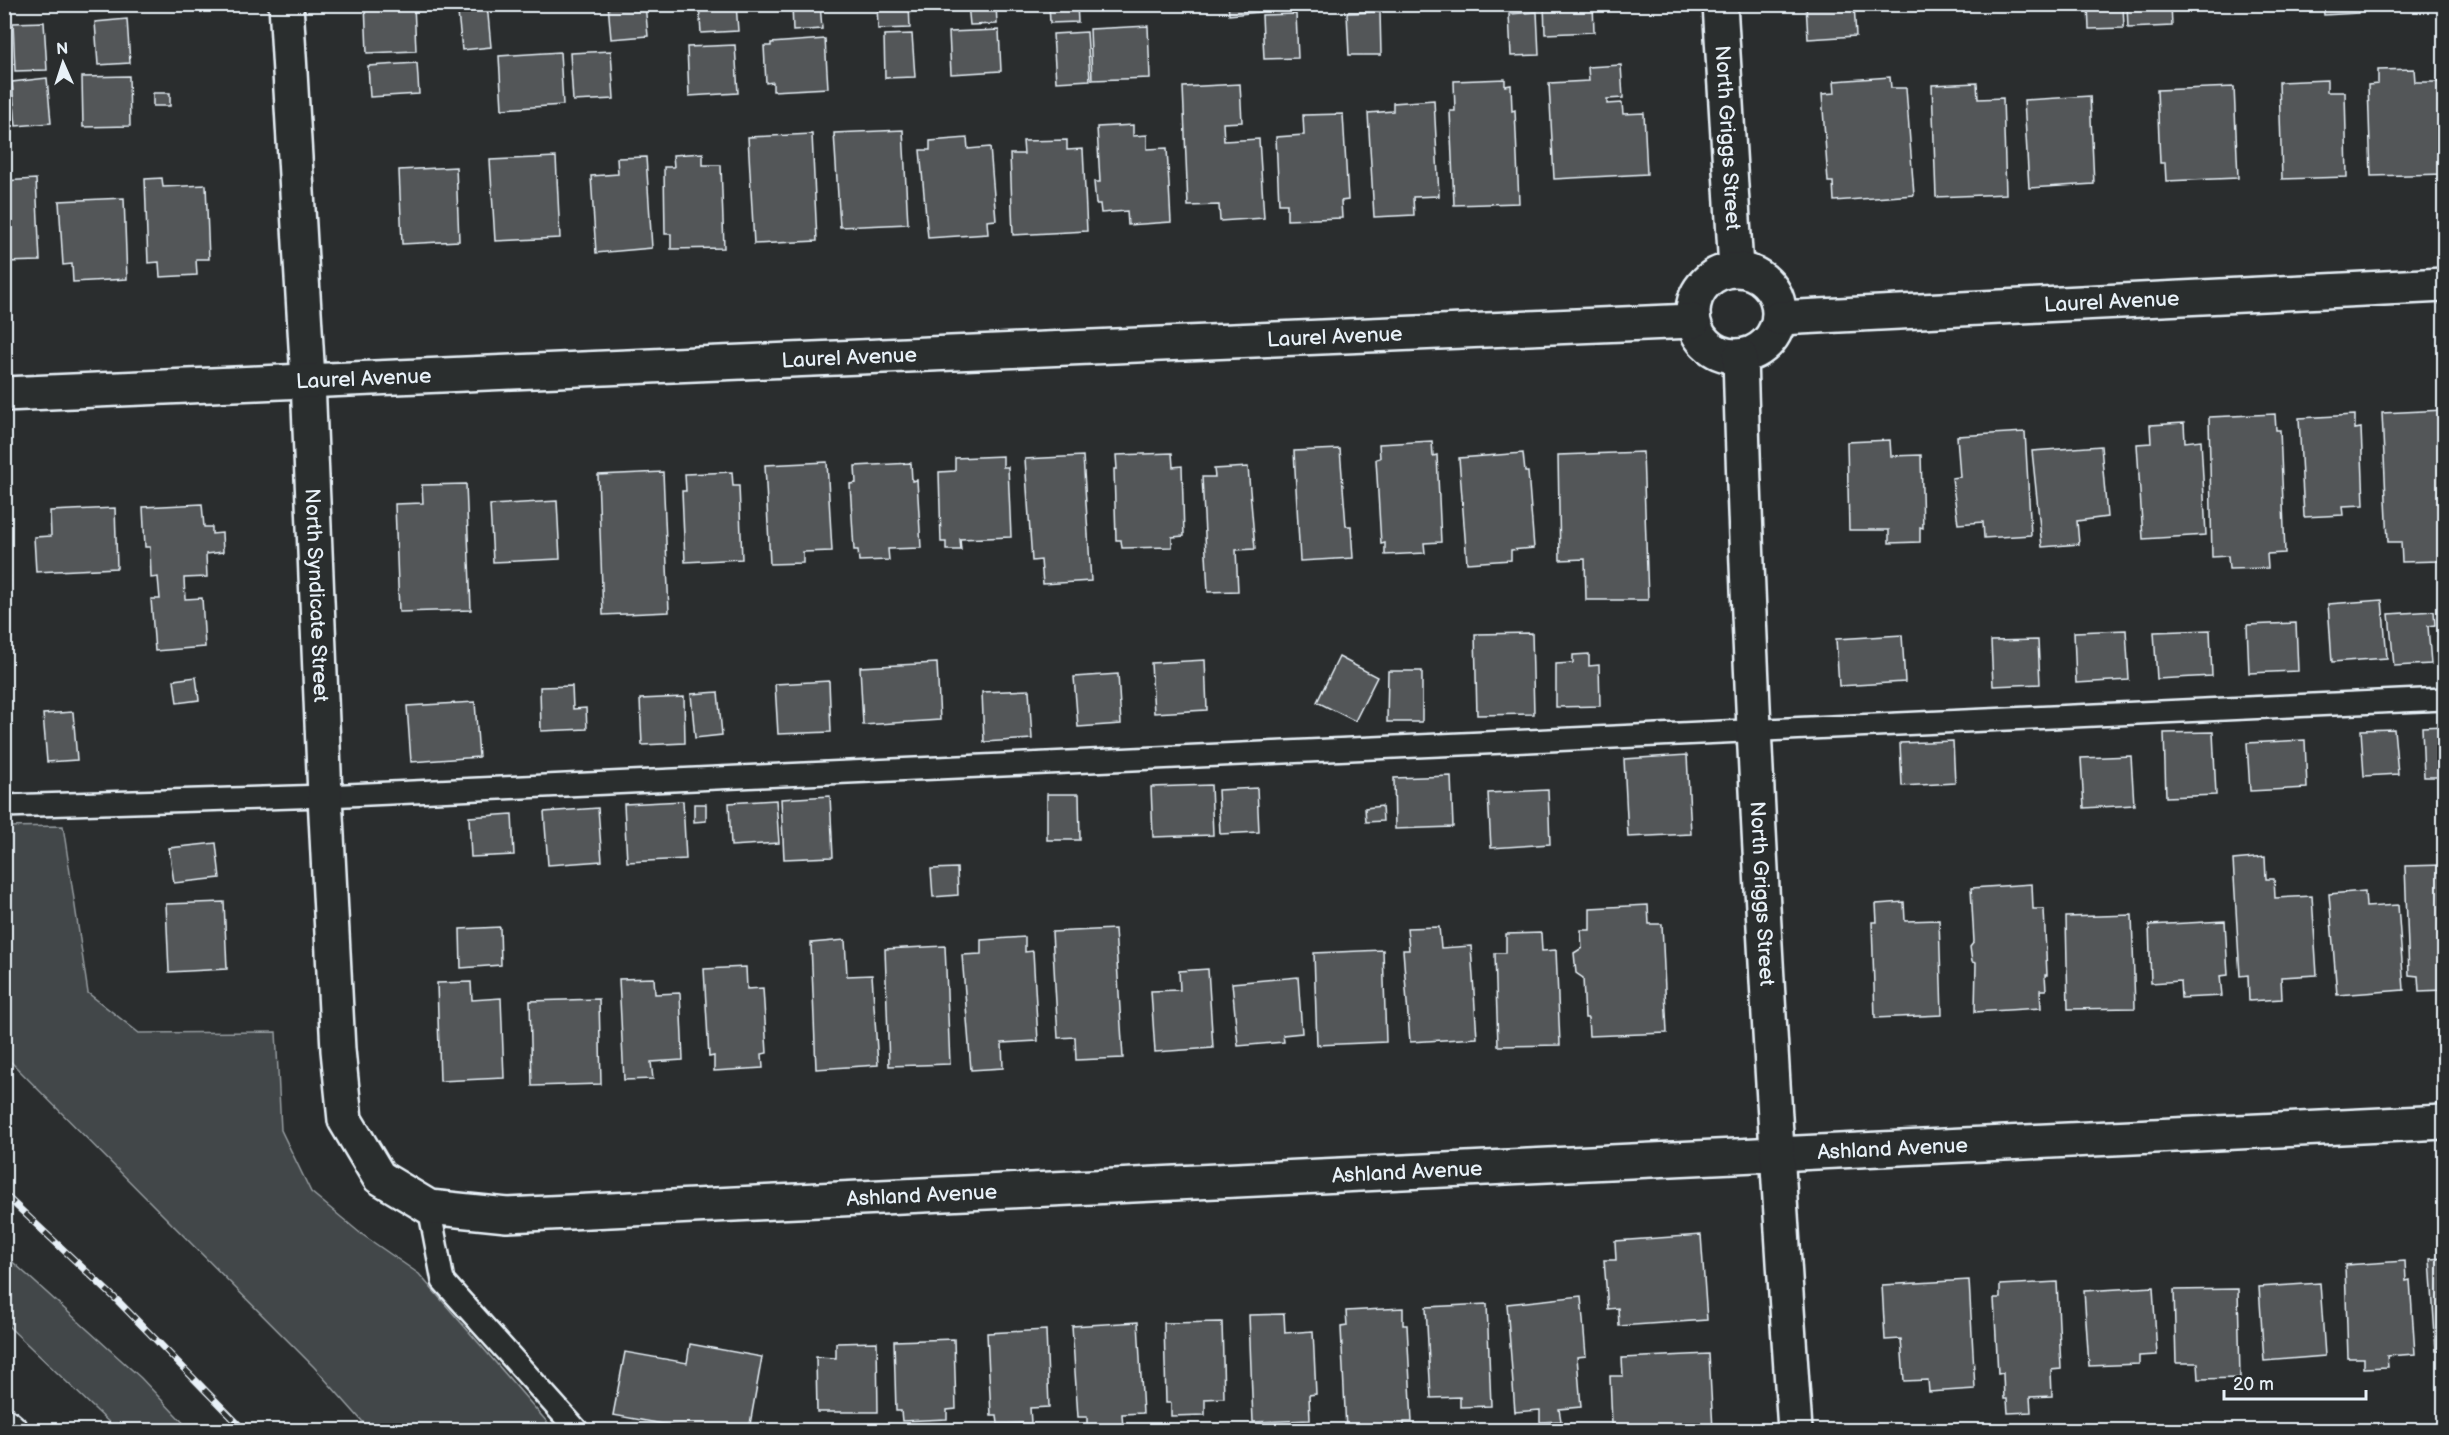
<svg xmlns="http://www.w3.org/2000/svg" width="2449" height="1435" viewBox="0 0 2449 1435" font-family="'Balsamiq Sans',sans-serif">
<rect width="100%" height="100%" fill="#2a2d2e"/>
<filter id="ink" filterUnits="userSpaceOnUse"><feTurbulence type="fractalNoise" baseFrequency=".0167" numOctaves="2"/><feDisplacementMap in="SourceGraphic" scale="12" xChannelSelector="R" yChannelSelector="G"/><feConvolveMatrix kernelMatrix="1 2 1 2 8 2 1 2 1" color-interpolation-filters="sRGB"/></filter>
<g filter="url(#ink)">
<g fill="#424648" stroke="#959ca0" stroke-width="1.5">
<path d="M63,826L88,993L139,1033L276,1032L281,1130L311,1192L360,1233L419,1274L554,1430H370L314,1367L5,1056V827Z"/>
<path d="M5,1255L141,1378L190,1430H117L5,1323Z"/>
</g>
<g fill="#535759" stroke="#e8f1f8" stroke-width="1.5">
<path d="M134,4H152L153,8H135Z"/>
<path d="M365,4H414L416,51L367,53Z"/>
<path d="M457,4H487L491,47L462,50Z"/>
<path d="M608,4H645L648,36L611,39Z"/>
<path d="M699,4H736L738,31L701,33Z"/>
<path d="M792,4H820L822,29L793,31Z"/>
<path d="M877,4H909L910,28L878,29Z"/>
<path d="M968,4H996L997,24L970,25Z"/>
<path d="M1049,4H1077L1078,22L1050,23Z"/>
<path d="M1228,4H1260V12L1229,15Z"/>
<path d="M1263,4H1295V7L1263,9Z"/>
<path d="M1350,4H1381V6L1350,8Z"/>
<path d="M1544,4H1593L1594,32L1545,34Z"/>
<path d="M1806,4H1854L1856,36L1808,39Z"/>
<path d="M1970,4H2008V6L1970,8Z"/>
<path d="M2088,4H2123L2124,28L2089,29Z"/>
<path d="M2127,4H2171L2172,26L2128,28Z"/>
<path d="M2323,4H2357L2358,13L2324,15Z"/>
<path d="M1380,12L1381,55H1349L1347,13Z"/>
<path d="M1537,12L1539,55L1511,56L1509,14Z"/>
<path d="M1296,14L1298,58L1264,59L1262,15Z"/>
<path d="M127,19L130,63L98,65L95,22Z"/>
<path d="M44,22L47,70L15,71L13,23Z"/>
<path d="M1148,26L1150,78L1092,80L1090,29Z"/>
<path d="M999,30L1001,71L951,74L949,32Z"/>
<path d="M1087,32L1090,80L1056,82L1053,34Z"/>
<path d="M912,34L915,77L885,78L884,35Z"/>
<path d="M825,39L828,88L773,91V82L766,83L764,46H771V43Z"/>
<path d="M735,45L738,93L689,96L687,47Z"/>
<path d="M611,51L614,99L573,101L570,53Z"/>
<path d="M560,52L563,105L502,109L499,56Z"/>
<path d="M417,63L419,94L370,97L368,66Z"/>
<path d="M1621,65L1623,98L1607,99V104L1622,103L1623,114L1644,113L1647,174L1554,179L1549,83L1589,81L1588,67Z"/>
<path d="M2414,69L2415,82H2444V174L2371,176L2368,85L2378,84V70Z"/>
<path d="M129,76L130,126L83,127L82,77Z"/>
<path d="M1890,77L1891,88H1906L1914,195L1834,201L1833,182H1828L1822,94L1835,93L1834,81Z"/>
<path d="M47,78L51,123L16,126L12,82Z"/>
<path d="M1505,79V86L1511,85L1512,111L1515,110L1519,203L1454,205L1450,111H1455L1454,81Z"/>
<path d="M2327,80V92H2345L2347,177L2282,179L2279,82Z"/>
<path d="M1977,83L1978,99L2003,98L2006,194L1936,197L1932,85Z"/>
<path d="M1240,84L1242,122L1223,123L1224,141L1259,139L1264,218L1220,221L1219,205L1188,206L1183,87Z"/>
<path d="M2234,87L2238,178L2166,181L2165,163H2160L2157,90Z"/>
<rect x="153" y="93" width="17" height="13"/>
<path d="M2090,96L2094,184L2029,188L2024,100Z"/>
<path d="M1434,100L1439,196L1413,197L1414,215L1374,217L1368,113L1393,111V103Z"/>
<path d="M1343,114L1348,200L1341,201L1342,218L1287,220V204H1279L1276,137L1304,135L1303,115Z"/>
<path d="M1133,125V136L1147,135V149L1167,148L1171,222L1128,225L1127,211L1101,213L1100,204H1096L1094,182H1100L1097,127Z"/>
<path d="M903,130L908,224L840,227L834,133Z"/>
<path d="M812,134L817,241L754,244L748,137Z"/>
<path d="M967,138L968,149L990,147L996,220L987,221L988,234L928,238L920,150H930V141Z"/>
<path d="M1067,140V150L1083,149L1087,231L1013,235L1010,154H1024L1023,141Z"/>
<path d="M703,153V165H721L724,248L671,249V234H665L664,167H674L673,155Z"/>
<path d="M556,157L560,238L495,241L490,160Z"/>
<path d="M646,157L652,248L596,253L591,176L618,174L617,158Z"/>
<path d="M456,167L459,241L402,244L399,170Z"/>
<path d="M162,178L163,187L206,185L209,259H196L197,275L160,277L159,262L148,263L145,179Z"/>
<path d="M36,179L40,261L4,262V181Z"/>
<path d="M124,198L127,279L73,282L72,264L63,265L59,201Z"/>
<path d="M2444,410V544H2439L2440,561L2402,562L2401,542H2388L2382,413Z"/>
<path d="M2275,414L2276,430H2280L2285,553L2267,554L2268,568L2229,569L2228,556L2212,557L2209,417Z"/>
<path d="M2355,415V429L2361,428L2364,505L2342,506L2343,515L2304,517L2299,418Z"/>
<path d="M2184,423L2185,442L2201,440L2206,535L2143,539L2137,444L2151,443L2150,425Z"/>
<path d="M2025,432L2031,535L1984,538L1983,522L1958,524L1952,478L1960,477L1957,436Z"/>
<path d="M1890,440L1891,456L1921,455L1923,528L1920,527V542L1889,543V530H1849L1847,442Z"/>
<path d="M1432,441L1433,456L1437,455L1441,542L1424,543L1425,553L1385,555V543L1381,544L1376,459L1380,458L1379,444Z"/>
<path d="M2101,446L2107,517L2077,521L2079,544L2042,547L2032,451Z"/>
<path d="M1340,449L1346,526H1351L1353,558L1300,561L1294,451Z"/>
<path d="M1643,452L1648,600H1586L1585,559L1560,560L1558,455Z"/>
<path d="M1172,453L1173,467L1182,466L1184,536L1172,537V547L1122,548L1121,540H1116L1114,469H1117L1116,455Z"/>
<path d="M1523,453L1525,472H1528L1534,548L1511,550V560L1467,563L1459,458Z"/>
<path d="M1003,456V467H1008L1011,537L960,539L961,550H946V542H941L939,472L955,471V458Z"/>
<path d="M1083,456L1091,581L1043,584L1041,560L1032,561L1025,459Z"/>
<path d="M827,462L832,551L803,552V563L770,564L765,465Z"/>
<path d="M911,463L912,481L917,480L921,548L888,549L889,560L859,561L858,550H854L850,484L856,483L855,466Z"/>
<path d="M1248,467L1255,549L1236,550L1238,591L1208,592L1202,477H1215L1214,469Z"/>
<path d="M663,472L669,612L603,615L598,475Z"/>
<path d="M732,472L733,486H739L742,559L685,562L682,491H686L685,474Z"/>
<path d="M466,484L471,610L399,612L395,504L423,503L422,485Z"/>
<path d="M557,501L560,559L493,562L490,505Z"/>
<path d="M202,504L204,527H212V534L222,533L223,552L206,554L207,577L184,578L185,599L202,598L205,647L155,651L151,599H160L158,577L151,578L150,547H145L143,507Z"/>
<path d="M115,508L117,568L36,572L34,537L51,536L50,511Z"/>
<path d="M4,512H8L10,587L4,588Z"/>
<path d="M2382,600L2387,658L2332,662L2328,604Z"/>
<path d="M2434,611L2435,625L2428,626L2431,664L2394,666L2389,614Z"/>
<path d="M2296,623L2298,671L2249,673L2247,625Z"/>
<path d="M2126,630L2129,680L2076,683L2074,632Z"/>
<path d="M2210,630L2212,676L2157,679L2154,632Z"/>
<path d="M1532,633L1534,714L1477,715L1475,634Z"/>
<path d="M1902,635L1905,682L1839,686L1836,639Z"/>
<path d="M2038,640L2040,684L1993,686L1991,641Z"/>
<path d="M1589,654V666L1599,665L1600,706L1556,707V664L1573,663V655Z"/>
<path d="M1339,657L1377,677L1355,721L1317,702Z"/>
<path d="M1205,660L1207,710L1154,713L1151,663Z"/>
<path d="M937,663L940,720L863,725L860,667Z"/>
<path d="M1388,671H1422V722H1387Z"/>
<path d="M1118,674L1121,724L1078,727L1074,677Z"/>
<path d="M196,677L199,700L177,703L174,680Z"/>
<path d="M829,681L831,732L778,734L775,684Z"/>
<path d="M572,686L573,709L586,708L587,729L541,731L540,687Z"/>
<path d="M1029,690L1032,739L984,742L982,692Z"/>
<path d="M718,692L722,735L695,738L691,694Z"/>
<path d="M684,697L685,743L642,745L640,699Z"/>
<path d="M475,702L479,757L411,762L407,706Z"/>
<path d="M73,712L77,760L47,762L43,714Z"/>
<path d="M2444,726V777H2424L2422,727Z"/>
<path d="M2394,729L2398,774L2364,776L2361,730Z"/>
<path d="M2213,732L2216,795L2166,797L2164,733Z"/>
<path d="M2305,740L2307,788L2250,791L2247,743Z"/>
<path d="M1953,741L1955,783L1902,786L1900,743Z"/>
<path d="M1687,755L1691,834L1628,837L1624,759Z"/>
<path d="M2131,756L2134,805L2084,808L2081,758Z"/>
<path d="M1451,776L1453,827L1395,829L1394,778Z"/>
<path d="M1211,785L1213,835L1153,837L1151,787Z"/>
<path d="M1257,788L1259,832L1220,834L1218,790Z"/>
<path d="M1548,790L1550,844L1491,848L1488,793Z"/>
<path d="M1047,794H1079L1080,840H1047Z"/>
<path d="M830,796L833,857L784,859L781,799Z"/>
<path d="M776,800L779,843L731,846L729,803Z"/>
<path d="M683,801L686,859L627,862L624,804Z"/>
<path d="M694,804H706V821L694,822Z"/>
<path d="M1382,806L1383,821L1366,822L1365,808Z"/>
<path d="M598,808L602,861L548,865L544,812Z"/>
<path d="M512,814L514,855L471,857L469,817Z"/>
<path d="M216,843L220,878L174,883L169,848Z"/>
<path d="M2265,857L2266,879H2274L2275,898L2312,896L2317,975L2281,977L2282,999L2249,1001L2248,975L2240,976L2233,860Z"/>
<path d="M2444,865V990L2419,991L2418,976L2409,975L2405,866Z"/>
<path d="M957,868L958,895L933,897L931,869Z"/>
<path d="M2032,884L2033,909H2044L2047,975H2045L2046,990H2040L2041,1008L1975,1012L1976,963L1972,962L1970,947L1974,942L1971,888Z"/>
<path d="M2365,891L2366,907L2398,905L2404,990L2337,995L2329,894Z"/>
<path d="M224,902L227,969L169,972L166,904Z"/>
<path d="M1904,902L1905,921L1939,920L1942,1015L1875,1018L1872,922H1877L1876,904Z"/>
<path d="M1648,905L1649,924H1662L1667,1033L1589,1036L1588,1018H1585L1583,978L1576,973L1574,953L1582,948L1581,930H1590V908Z"/>
<path d="M2132,915L2135,1008L2068,1009L2066,917Z"/>
<path d="M2225,921L2228,975L2220,976L2222,996L2181,998L2180,981L2151,983L2149,925Z"/>
<path d="M500,927L501,965L461,968L460,929Z"/>
<path d="M1439,927L1441,948L1471,946L1477,1038L1410,1042L1403,950H1409L1407,928Z"/>
<path d="M1115,929L1123,1058L1076,1060L1075,1037L1058,1038L1052,932Z"/>
<path d="M1541,933L1542,951L1556,950L1560,1045L1498,1046L1495,953H1506V934Z"/>
<path d="M1025,937V952L1033,951L1038,1041L1002,1043L1003,1068L971,1070L962,955L981,954V940Z"/>
<path d="M845,940L847,976L872,975L878,1065L816,1069L811,943Z"/>
<path d="M945,946L950,1064L889,1066L885,949Z"/>
<path d="M1383,950L1386,1042L1317,1045L1314,953Z"/>
<path d="M746,967L747,989L763,988L767,1053L762,1054L763,1068L714,1071V1056L709,1057L704,969Z"/>
<path d="M1208,969L1213,1048L1155,1052L1151,991L1180,990L1179,971Z"/>
<path d="M1298,977L1302,1033L1283,1035L1284,1042L1238,1046L1232,983Z"/>
<path d="M654,978L655,994L680,993L683,1060L651,1062L653,1079L624,1080L619,979Z"/>
<path d="M471,982L472,1000L501,998L504,1078L440,1081L437,983Z"/>
<path d="M599,999L601,1084L532,1086L530,1001Z"/>
<path d="M1701,1235L1707,1320L1619,1326L1618,1308L1608,1309L1604,1260H1616L1615,1241Z"/>
<path d="M2444,1258V1351H2436L2430,1259Z"/>
<path d="M2405,1261L2406,1281L2410,1280L2415,1354L2387,1356L2388,1367L2364,1368V1358H2348L2345,1265Z"/>
<path d="M1969,1280L1975,1389L1929,1392L1928,1380L1904,1381L1901,1339L1885,1340L1882,1285Z"/>
<path d="M2057,1282L2061,1369L2051,1370L2052,1396L2030,1397L2031,1412L2008,1413L2007,1399H2004L2003,1373L1998,1374L1994,1298H2000V1285Z"/>
<path d="M2320,1283L2325,1356L2264,1361L2259,1287Z"/>
<path d="M2153,1287L2157,1355L2139,1356V1364L2089,1366L2084,1291Z"/>
<path d="M2238,1289L2240,1378L2199,1379L2198,1363H2176L2174,1290Z"/>
<path d="M1581,1296L1586,1356L1577,1357L1581,1407L1559,1409L1561,1421L1540,1422V1410L1515,1412L1507,1304Z"/>
<path d="M1487,1304L1491,1406L1460,1407V1397L1431,1398L1426,1307Z"/>
<path d="M1403,1308V1325H1407L1412,1422H1404V1430H1346L1341,1327L1347,1326L1346,1311Z"/>
<path d="M1284,1314L1285,1333L1313,1331L1316,1394L1309,1395L1310,1420L1253,1422L1249,1315Z"/>
<path d="M1138,1322L1143,1413L1122,1414L1123,1429L1087,1430V1417H1078L1072,1326Z"/>
<path d="M1222,1322L1224,1398L1205,1399V1415L1171,1416V1403H1166L1164,1323Z"/>
<path d="M1046,1330L1049,1407L1030,1408L1031,1423L998,1424L997,1415H991L987,1333Z"/>
<path d="M954,1339L956,1409L947,1410V1419L902,1421L901,1411H896L894,1341Z"/>
<path d="M877,1342L878,1412H817L816,1357L836,1358V1343Z"/>
<path d="M690,1344L762,1357L749,1430H696L613,1415L625,1352L687,1363Z"/>
<path d="M1709,1354L1713,1430H1624V1426L1612,1424L1610,1376H1623L1622,1358Z"/>
</g>
<g fill="none" stroke-linecap="round" stroke-linejoin="round">
<g stroke="#e8f1f8" stroke-width="26">
<g id="service">
<path d="M4,806L325,796L2444,699"/>
<path d="M429,1207L443,1281L577,1430"/>
</g>
</g>
<g stroke="#e8f1f8" stroke-width="38">
<g id="minor">
<path id="s1" d="M286,4L308,380L325,796L338,1050L345,1120L379,1177L429,1207L507,1215L2444,1122"/>
<path id="s2" d="M1720,4L1736,269"/>
<circle cx="1736" cy="313" r="43"/>
<path id="s3" d="M1779,318L2444,285"/>
<path id="s4" d="M1740,356C1750,715 1771,1072 1795,1430"/>
<path id="s5" d="M4,394L1693,321"/>
</g>
</g>
<g stroke="#e8f1f8" stroke-width="38">
<path id="secondary" d="M4,1425L10,1430"/>
</g>
<use href="#service" stroke="#2a2d2e" stroke-width="21"/>
<use href="#minor" stroke="#2a2d2e" stroke-width="33"/>
<use href="#secondary" stroke="#2a2d2e" stroke-width="33"/>
<g stroke="#e8f1f8" stroke-width="7">
<path id="rail" d="M4,1194L118,1301L244,1430"/>
</g>
<use href="#rail" stroke="#2a2d2e" stroke-width="4.5" stroke-dasharray="14" stroke-linecap="butt"/>
</g>
</g>
<g text-anchor="middle" dominant-baseline="central" stroke-width="5" stroke-linejoin="round" paint-order="stroke">
<g font-size="21" fill="#e8f1f8" stroke="#2a2d2e">
<text stroke="none"><textPath href="#s2" startOffset="134">North Griggs Street</textPath></text>
<text stroke="none"><textPath href="#s3" startOffset="333">Laurel Avenue</textPath></text>
<text stroke="none"><textPath href="#s5" startOffset="1332">Laurel Avenue</textPath></text>
<text stroke="none"><textPath href="#s5" startOffset="846">Laurel Avenue</textPath></text>
<text stroke="none"><textPath href="#s5" startOffset="360">Laurel Avenue</textPath></text>
<text stroke="none"><textPath href="#s1" startOffset="592">North Syndicate Street</textPath></text>
<text stroke="none"><textPath href="#s4" startOffset="538">North Griggs Street</textPath></text>
<text stroke="none"><textPath href="#s1" startOffset="2708">Ashland Avenue</textPath></text>
<text stroke="none"><textPath href="#s1" startOffset="2222">Ashland Avenue</textPath></text>
<text stroke="none"><textPath href="#s1" startOffset="1736">Ashland Avenue</textPath></text>
</g>
</g>
<rect width="2449" height="1435" fill="none" stroke="#2a2d2e" stroke-width="24"/>
<rect x="12" y="12" width="2425" height="1411" fill="none" stroke="#e8f1f8" stroke-width="2" filter="url(#ink)"/>
<g transform="translate(63 63) rotate(357)" stroke="#2a2d2e" stroke-width="4.5" paint-order="stroke">
<path d="M0-4.5L10 22L0 15L-10 22Z" fill="#e8f1f8"/>
<text y="-9" font-size="16" font-weight="bold" text-anchor="middle" fill="#e8f1f8">N</text>
</g>
<path d="M2224 1390v9h142v-9" fill="none" stroke="#e8f1f8" stroke-width="3"/>
<text x="2233" y="1390" font-size="18" fill="#e8f1f8" stroke="#2a2d2e" stroke-width="4.5" paint-order="stroke">20 m</text>
</svg>
